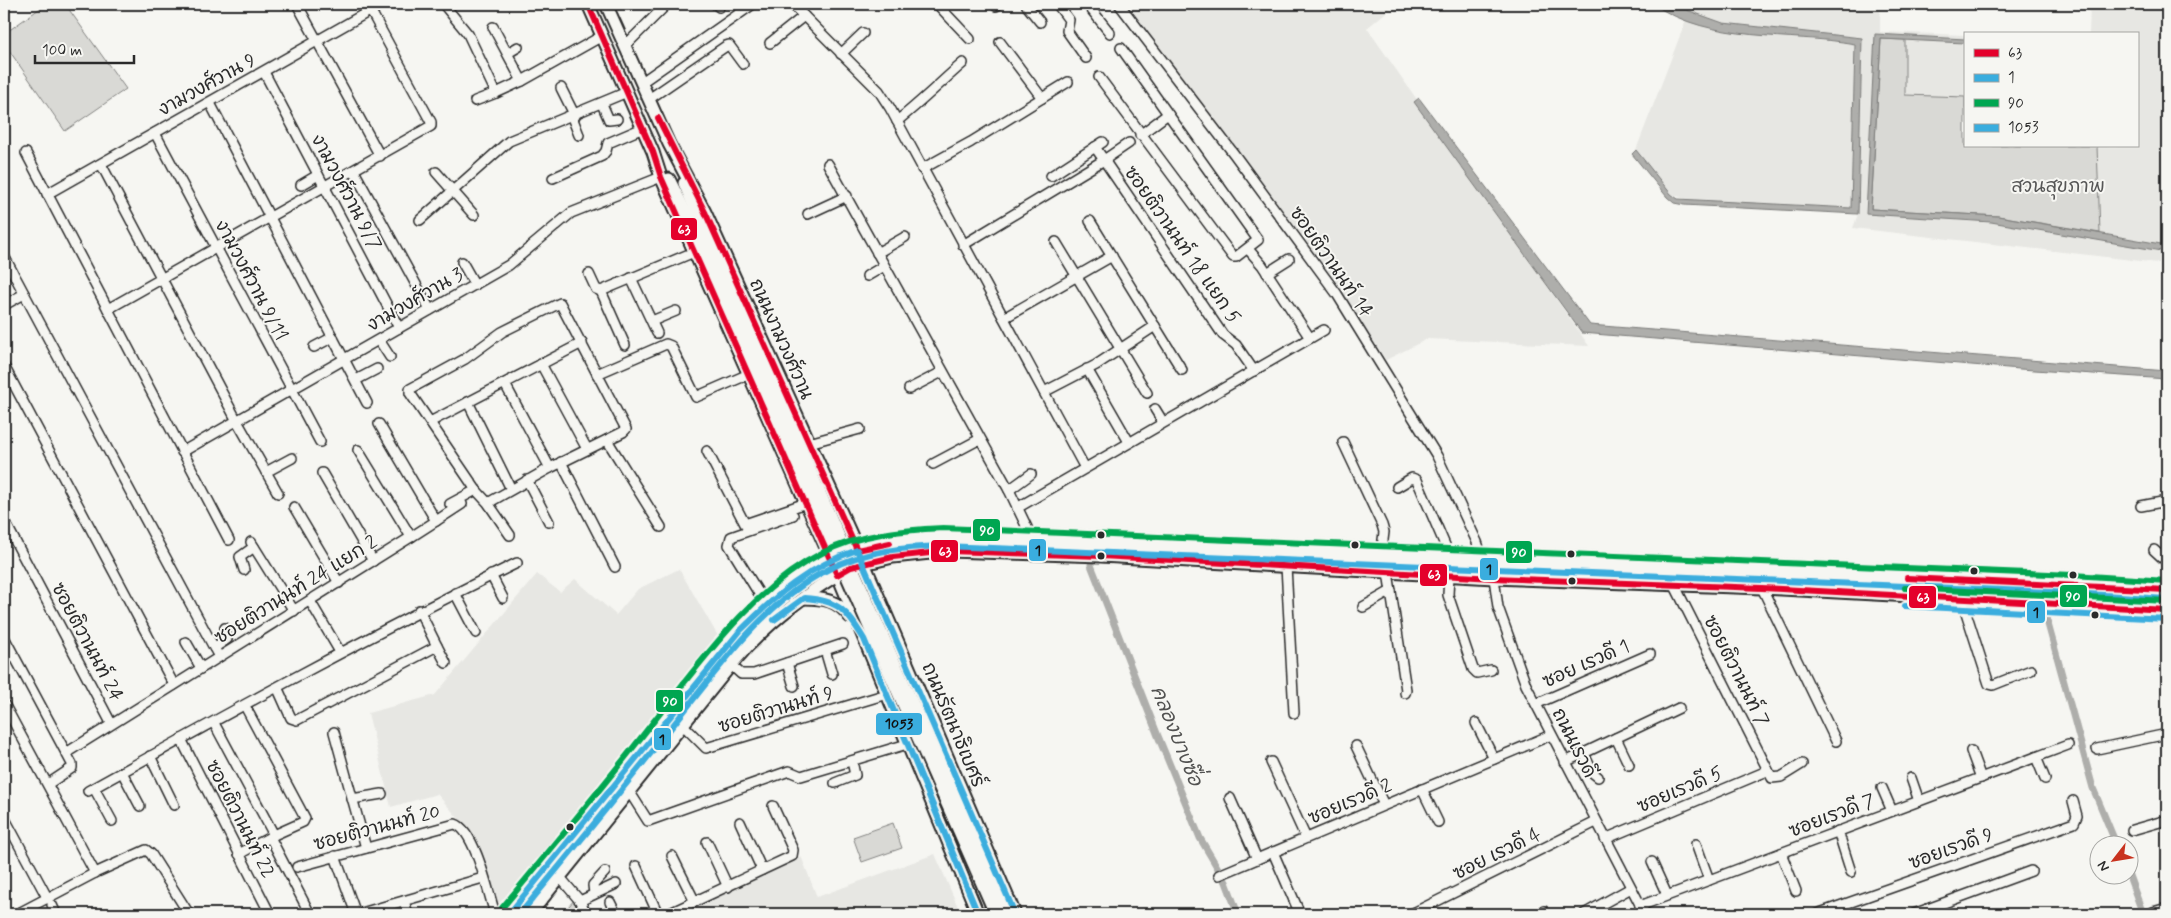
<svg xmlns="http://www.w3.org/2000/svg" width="2171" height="918" viewBox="0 0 2171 918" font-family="Mynerve,'Playpen Sans Thai',sans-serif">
<rect width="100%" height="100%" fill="#f6f6f2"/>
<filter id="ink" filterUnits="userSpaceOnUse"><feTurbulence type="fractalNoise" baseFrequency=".02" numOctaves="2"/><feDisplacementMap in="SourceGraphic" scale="10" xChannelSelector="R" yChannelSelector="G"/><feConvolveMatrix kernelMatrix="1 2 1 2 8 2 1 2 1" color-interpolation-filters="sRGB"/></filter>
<g filter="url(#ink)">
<g fill="#e7e7e3">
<path d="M1126,4H1396L1367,28L1589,346L1427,339L1386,360L1302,235Z"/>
<path d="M1670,4H1880V32L1965,35V146H2137V34H2089L2090,4H2167V264L1853,228L1858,214L1862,38L1723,23Z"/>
<path d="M1686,20L1719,30L1855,44L1851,208L1688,200L1671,194L1636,150Z"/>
<path d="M679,569L722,643L501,913L474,836L437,794L391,807L368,713L435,695L537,574L560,592L575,579L616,615L638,589Z"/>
<path d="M935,854L961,914H676L801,856L817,897Z"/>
</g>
<g fill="#d9d9d5" stroke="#828280">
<path d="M46,4H65L126,89L65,131L4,43V34Z"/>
<path d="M1881,39L1905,40V95L1965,97V146H2097L2100,233L1998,216L1871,209Z"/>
<path d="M893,823L902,848L862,862L853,837Z"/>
<path d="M575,899L583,914H562Z"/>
</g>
<g fill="#aeaeab" stroke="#7a7a78">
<path d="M1653,4H1670L1723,23L1862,38L1858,214L1684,205L1674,203L1667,197L1632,154L1636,150L1671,194L1678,199L1851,208L1855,44C1789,32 1712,44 1653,4Z"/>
<path d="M1875,34L1965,39V43L1881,39L1871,209L1998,216L2167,245V252L1991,222L1866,214Z"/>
<path d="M1419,98L1590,325L2167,371V379L2020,369L1582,333L1414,102Z"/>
</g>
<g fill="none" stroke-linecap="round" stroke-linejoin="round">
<g stroke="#aeaeab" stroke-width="7">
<path d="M1091,565L1158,736L1200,838L1226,882L1238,914"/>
<path d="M2045,613L2093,788L2117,846"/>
<path d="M2128,873L2143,914"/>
</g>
<g stroke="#2b2b2b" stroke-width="12">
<g id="minor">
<path d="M297,4L380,156"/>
<path d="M715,4L719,7"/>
<path d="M792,4L879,91L890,108L1085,468"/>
<path d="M937,4L970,39"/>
<path d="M1028,4L1027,6L1040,22"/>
<path d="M1057,4L1069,20L1067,31L1086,58"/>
<path d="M1087,4L1110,33"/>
<path d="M1119,4L1234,154L1337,294L1437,456L1477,542L1483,560"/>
<path d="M444,5L468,34L496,93L522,81L602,36"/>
<path d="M996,6L999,4"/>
<path d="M493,27L522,81"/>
<path d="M1000,42L1042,98"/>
<path d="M770,43L804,16"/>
<path d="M625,46L667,4"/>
<path d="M508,53L518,47"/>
<path d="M841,54L863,33"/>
<path d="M264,72L399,328"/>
<path d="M1099,77L1233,257H1236L1258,240L1121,48"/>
<path d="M642,82L753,4"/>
<path d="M561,88L575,116"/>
<path d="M649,99L726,46L729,45L743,64"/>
<path d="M475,101L496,93"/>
<path d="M210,103L367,403"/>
<path d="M602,104L609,120L617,119"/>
<path d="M572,117L579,135"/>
<path d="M897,121C920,103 940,83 963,63"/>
<path d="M155,133L320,442"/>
<path d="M1140,135L1168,114"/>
<path d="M1095,147L1223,335L1236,345L1254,371"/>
<path d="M26,153L229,540"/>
<path d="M101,164L237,421L278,493"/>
<path d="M828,164L1009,490L1033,540"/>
<path d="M922,169L971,142L1068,82"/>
<path d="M354,171L430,310"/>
<path d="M436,172L474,215"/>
<path d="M1051,176L1103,142"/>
<path d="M553,178L602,156L606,151L608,143L643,128"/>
<path d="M301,185L318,175"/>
<path d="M47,194L382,4"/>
<path d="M808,214L847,196"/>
<path d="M420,220L509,141L627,92"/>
<path d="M1090,221L1182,370"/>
<path d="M1056,242L1147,393"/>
<path d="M963,245L1104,160L1129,143"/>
<path d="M1248,249L1262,265L1310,338"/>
<path d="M877,253L905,237"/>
<path d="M4,256L219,657"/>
<path d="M462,262L475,285"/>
<path d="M1267,273L1289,259"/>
<path d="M589,274L596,289L601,291L694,252"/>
<path d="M867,276L884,266"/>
<path d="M631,278L657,333"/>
<path d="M601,291L625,345"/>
<path d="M6,304L24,294"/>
<path d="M108,309L431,126V122L367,4"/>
<path d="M1004,318L1112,256"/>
<path d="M652,321L676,311"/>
<path d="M379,340L390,357"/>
<path d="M314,347L333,337"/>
<path d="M541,364L587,449"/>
<path d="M4,366L174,685"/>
<path d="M1087,369L1129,442"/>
<path d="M597,374L666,344L671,346L696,397L749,374"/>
<path d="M356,380L377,369"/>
<path d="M505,384L550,468"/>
<path d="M909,389L942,372"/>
<path d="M1044,392L1096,365L1155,326"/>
<path d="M468,402L511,489"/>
<path d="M1155,409L1163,422"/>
<path d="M430,422L582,343"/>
<path d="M379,424L436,521L411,537"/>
<path d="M607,440L661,527"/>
<path d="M1343,442L1382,525L1384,532L1381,556"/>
<path d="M809,443L860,429"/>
<path d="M707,451L745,524L806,503"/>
<path d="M182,452L509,265L571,213L661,177"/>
<path d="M561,462L615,567"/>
<path d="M933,464L980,439"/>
<path d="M266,472L292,458"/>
<path d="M322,473L373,561"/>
<path d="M527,480L549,522"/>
<path d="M1397,487L1412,478L1417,480L1451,559"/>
<path d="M1009,490L1031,474"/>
<path d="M488,503L550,468L623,432L626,429L560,303L502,332L465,359L410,389V393L476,490L488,503L510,535"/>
<path d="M450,504L476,490"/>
<path d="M2141,506L2167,501"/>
<path d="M294,507L339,583"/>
<path d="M1017,508L1324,330"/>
<path d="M4,520L111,723"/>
<path d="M436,521L462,504"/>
<path d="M251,542L294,611"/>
<path d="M2154,550L2167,562"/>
<path d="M1286,566L1294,713"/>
<path d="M244,570L240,557L254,547"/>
<path d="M1388,572L1406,690L1405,693"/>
<path d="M491,575L503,598"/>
<path d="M1449,575L1448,595L1473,669L1477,673L1491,670"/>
<path d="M1494,578L1498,607L1526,685L1645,914"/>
<path d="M1675,586L1772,778L1781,777L1802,764"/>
<path d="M1762,588L1836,741"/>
<path d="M455,593L476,633"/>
<path d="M1962,600L1989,684L1993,685L2031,670"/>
<path d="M310,601L340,652"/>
<path d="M766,605L729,545L731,537L793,515"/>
<path d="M1363,607L1391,591"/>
<path d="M4,637L72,764V768L48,784"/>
<path d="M186,642L201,668"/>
<path d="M437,646L446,663"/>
<path d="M214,648L227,639L225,628"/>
<path d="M825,650L832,674"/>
<path d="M787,663L794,686"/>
<path d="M731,665L741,674H754L843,644"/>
<path d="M278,689L291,718L297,720L437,646L419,610"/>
<path d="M4,704L95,873"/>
<path d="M1536,704L1650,654"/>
<path d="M214,723L274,835"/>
<path d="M1476,723L1494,759"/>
<path d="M683,725L706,748L887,694"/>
<path d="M334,732L366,848"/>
<path d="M1616,738L1629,765"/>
<path d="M181,739L270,914"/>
<path d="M1356,746L1384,805"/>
<path d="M2097,749L2167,734"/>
<path d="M1971,751L1981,778"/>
<path d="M66,753L411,537L358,450"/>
<path d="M1584,754L1593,773L1598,777"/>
<path d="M150,756L174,805"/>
<path d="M2036,757L2045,779"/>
<path d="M1271,762L1306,838"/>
<path d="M1565,762L1679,708"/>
<path d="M122,772L140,806"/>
<path d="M1911,778L1919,801"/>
<path d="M835,783L855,775L852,761"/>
<path d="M94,788L112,821"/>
<path d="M1882,788L1892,811"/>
<path d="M1422,789L1438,822"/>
<path d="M88,791C230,712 372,634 517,563"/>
<path d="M629,791L648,821L789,771L801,776L907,744"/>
<path d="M1230,798L1257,859"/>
<path d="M352,799L382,794"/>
<path d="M4,817L48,899"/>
<path d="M740,822L762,870"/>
<path d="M2132,830L2167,820"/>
<path d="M1838,831L1851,872"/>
<path d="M270,837L310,914"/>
<path d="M1605,839L1767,771"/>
<path d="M707,842L728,887"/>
<path d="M1696,844L1709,880"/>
<path d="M1273,852L1300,914"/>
<path d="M1781,853L1796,891"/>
<path d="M239,854L274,835L303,822L305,818L245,706"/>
<path d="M335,856L356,914"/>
<path d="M672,856L695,902"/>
<path d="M1652,862L1667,895"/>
<path d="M636,866L658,914"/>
<path d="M297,867L455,824C475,830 489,895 495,914"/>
<path d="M1219,875L1551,735"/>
<path d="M559,876L580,901L586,914"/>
<path d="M594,894L593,885L605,872"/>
<path d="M404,901L408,914"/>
<path d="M580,901L616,884"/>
<path d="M610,902L616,914"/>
<path d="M52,905L56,914"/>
<path d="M1640,906L2068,745"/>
<path d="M1544,911L1546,914"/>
<path d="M2153,912L2167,908"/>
<path d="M17,914L95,873L146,850L151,854L189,914"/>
<path d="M358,914L483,878"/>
<path d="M668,914L792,856L793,850L773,806"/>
<path d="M1411,914L1596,822"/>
<path d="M1584,914L1631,888"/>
<path d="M1817,914L2074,823L2077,816L2073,801"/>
<path d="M1914,914L2031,871"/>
</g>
</g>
<g stroke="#2b2b2b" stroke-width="15">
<g id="major">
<path d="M588,4L653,152L661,177L831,559L978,914"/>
<path d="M606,4L669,144L705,212L864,563L1015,914"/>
<path d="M669,179L695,231"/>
<path d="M684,183L703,227"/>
<path d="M804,598C824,598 838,600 850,617"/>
<path d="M999,900L1005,914"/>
<path d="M991,904L996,914"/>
<path d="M509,914C559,854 608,793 657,732C703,674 749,610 812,568C848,545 901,538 943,537L2073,584L2167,590"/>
<path d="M530,914L731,665C762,628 800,597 842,572L851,567L893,557L949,551L1101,556L1494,578L1762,588L2167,610"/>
</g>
</g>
<use href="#minor" stroke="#f6f6f2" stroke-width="9"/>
<use href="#major" stroke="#f6f6f2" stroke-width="11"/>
<g stroke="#2b2b2b" stroke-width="15" stroke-linecap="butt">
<g id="major-bridge">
<path d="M703,227L999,900"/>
<path d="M695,231L991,904"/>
</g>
</g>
<use href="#major-bridge" stroke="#f6f6f2" stroke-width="11"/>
<g stroke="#f6f6f2" stroke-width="10">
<g id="bus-1">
<path d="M588,4L653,152L661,177L837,575L851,567L893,557L949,551L1101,556L1494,578L1762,588L2167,610"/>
<path d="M658,118L705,212L857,550L890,543"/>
<path d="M1907,578L2167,590"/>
</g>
</g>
<g stroke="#f6f6f2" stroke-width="10">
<g id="bus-2">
<path d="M1905,606L2167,619"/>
<path d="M520,914C568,856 616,797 663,738C710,680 761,603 829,569C864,551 905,547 943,546L2073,593L2166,599"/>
</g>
</g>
<g stroke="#f6f6f2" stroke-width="10">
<g id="bus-3">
<path d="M1905,588L2167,601"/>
<path d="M502,908C552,848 602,788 650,726C698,666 752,588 822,553C859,534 902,530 943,528L2073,575L2167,581"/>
</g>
</g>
<g stroke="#f6f6f2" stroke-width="10">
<g id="bus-4">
<path d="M774,620L804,598C839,600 847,611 864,639L978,914"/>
<path d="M509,914L740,631C775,596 809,566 857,550L1015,914"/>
</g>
</g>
<use href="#bus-1" stroke="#e4002b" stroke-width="6"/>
<use href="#bus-2" stroke="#3aadde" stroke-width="6"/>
<use href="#bus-3" stroke="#00a651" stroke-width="6"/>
<use href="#bus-4" stroke="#3aadde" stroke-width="6"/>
</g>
</g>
<g fill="#2b2b2b" stroke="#f6f6f2" stroke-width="2">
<circle cx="1101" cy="535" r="4.5"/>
<circle cx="1355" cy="545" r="4.5"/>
<circle cx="1571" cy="554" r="4.5"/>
<circle cx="1101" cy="556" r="4.5"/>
<circle cx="1974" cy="571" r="4.5"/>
<circle cx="2073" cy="575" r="4.5"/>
<circle cx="1572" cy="581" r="4.5"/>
<circle cx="2095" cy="615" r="4.5"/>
<circle cx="570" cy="827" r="4.5"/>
</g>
<g text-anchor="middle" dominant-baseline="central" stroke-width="4" stroke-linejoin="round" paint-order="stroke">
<g font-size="19" fill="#2b2b2b" stroke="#f6f6f2">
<text transform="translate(207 85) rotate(-29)">งามวงศ์วาน 9</text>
<text transform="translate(346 192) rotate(62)">งามวงศ์วาน 9/7</text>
<text transform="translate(1182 245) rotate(55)">ซอยติวานนท์ 18 แยก 5</text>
<text transform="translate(1331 262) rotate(55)">ซอยติวานนท์ 14</text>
<text transform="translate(251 280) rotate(62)">งามวงศ์วาน 9/11</text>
<text transform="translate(415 300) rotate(-30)">งามวงศ์วาน 3</text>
<text transform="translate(781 339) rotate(66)">ถนนงามวงศ์วาน</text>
<text transform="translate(296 590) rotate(-32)">ซอยติวานนท์ 24 แยก 2</text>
<text transform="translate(87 642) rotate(62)">ซอยติวานนท์ 24</text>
<text transform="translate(1586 664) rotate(-24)">ซอย เรวดี 1</text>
<text transform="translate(1736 671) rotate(63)">ซอยติวานนท์ 7</text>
<text transform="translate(776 710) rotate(-17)">ซอยติวานนท์ 9</text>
<text transform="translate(953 725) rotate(67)">ถนนรัตนาธิเบศร์</text>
<text transform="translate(1574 743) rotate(63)">ถนนเรวดี</text>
<text transform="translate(1680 790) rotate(-23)">ซอยเรวดี 5</text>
<text transform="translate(1350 802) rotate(-23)">ซอยเรวดี 2</text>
<text transform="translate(1832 816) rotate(-21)">ซอยเรวดี 7</text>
<text transform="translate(240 819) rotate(63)">ซอยติวานนท์ 22</text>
<text transform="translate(377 828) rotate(-15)">ซอยติวานนท์ 20</text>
<text transform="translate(1951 849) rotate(-20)">ซอยเรวดี 9</text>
<text transform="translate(1497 854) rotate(-26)">ซอย เรวดี 4</text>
</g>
<g font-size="19" fill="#565656" stroke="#f6f6f2">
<text x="2058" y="186">สวนสุขภาพ</text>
</g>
<g font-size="20" font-style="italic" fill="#525251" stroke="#f6f6f2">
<text transform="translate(1176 736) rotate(68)">คลองบางซื่อ</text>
</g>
</g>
<g stroke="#f6f6f2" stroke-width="2">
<rect x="670" y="217" width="28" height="24" rx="5" fill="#e4002b"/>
<rect x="972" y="518" width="29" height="24" rx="5" fill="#00a651"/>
<rect x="1028" y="538" width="19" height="24" rx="5" fill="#3aadde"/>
<rect x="930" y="539" width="29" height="24" rx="5" fill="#e4002b"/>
<rect x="1505" y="540" width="28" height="24" rx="5" fill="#00a651"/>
<rect x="1479" y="557" width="20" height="24" rx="5" fill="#3aadde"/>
<rect x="1419" y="563" width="29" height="24" rx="5" fill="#e4002b"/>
<rect x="2059" y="584" width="29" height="24" rx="5" fill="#00a651"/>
<rect x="1908" y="585" width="29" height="24" rx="5" fill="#e4002b"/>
<rect x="2026" y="600" width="20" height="24" rx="5" fill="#3aadde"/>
<rect x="655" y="689" width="29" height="24" rx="5" fill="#00a651"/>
<rect x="875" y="712" width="48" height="24" rx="5" fill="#3aadde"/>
<rect x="653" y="727" width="19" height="24" rx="5" fill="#3aadde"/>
</g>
<g font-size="14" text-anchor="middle" font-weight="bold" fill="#fff">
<text x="684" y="234">63</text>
<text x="987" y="535">90</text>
<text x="945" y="556">63</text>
<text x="1519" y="557">90</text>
<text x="1434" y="579">63</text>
<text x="2073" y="601">90</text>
<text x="1923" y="602">63</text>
<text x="670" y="706">90</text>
</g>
<g font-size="14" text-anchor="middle" font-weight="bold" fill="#111">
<text x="1038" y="555">1</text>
<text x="1489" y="574">1</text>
<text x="2036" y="617">1</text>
<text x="899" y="728">1053</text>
<text x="662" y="744">1</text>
</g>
<rect width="2171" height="918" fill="none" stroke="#f6f6f2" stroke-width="20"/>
<rect x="10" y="10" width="2151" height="898" fill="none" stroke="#2b2b2b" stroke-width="2" filter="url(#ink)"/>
<rect x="1964" y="32" width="175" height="115" fill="#f6f6f2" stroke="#a5a5a2"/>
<rect x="1974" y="49" width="25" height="8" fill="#e4002b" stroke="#a5a5a2"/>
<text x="2008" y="58" font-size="15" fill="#2b2b2b">63</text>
<rect x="1974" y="74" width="25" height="8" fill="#3aadde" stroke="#a5a5a2"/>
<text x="2008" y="82" font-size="15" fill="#2b2b2b">1</text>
<rect x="1974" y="99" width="25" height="8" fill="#00a651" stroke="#a5a5a2"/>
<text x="2008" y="108" font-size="15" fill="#2b2b2b">90</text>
<rect x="1974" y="124" width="25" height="8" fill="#3aadde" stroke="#a5a5a2"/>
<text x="2008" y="132" font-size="15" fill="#2b2b2b">1053</text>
<g transform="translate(2114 860) rotate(239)"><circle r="24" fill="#f6f6f2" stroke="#a5a5a2"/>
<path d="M0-4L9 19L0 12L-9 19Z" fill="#c8321e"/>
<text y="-8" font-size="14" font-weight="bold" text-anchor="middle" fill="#2b2b2b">N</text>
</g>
<path d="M35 55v8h99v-8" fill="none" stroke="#2b2b2b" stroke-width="2.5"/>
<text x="42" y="55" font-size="15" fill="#2b2b2b" stroke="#f6f6f2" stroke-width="4" paint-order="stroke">100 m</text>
</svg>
